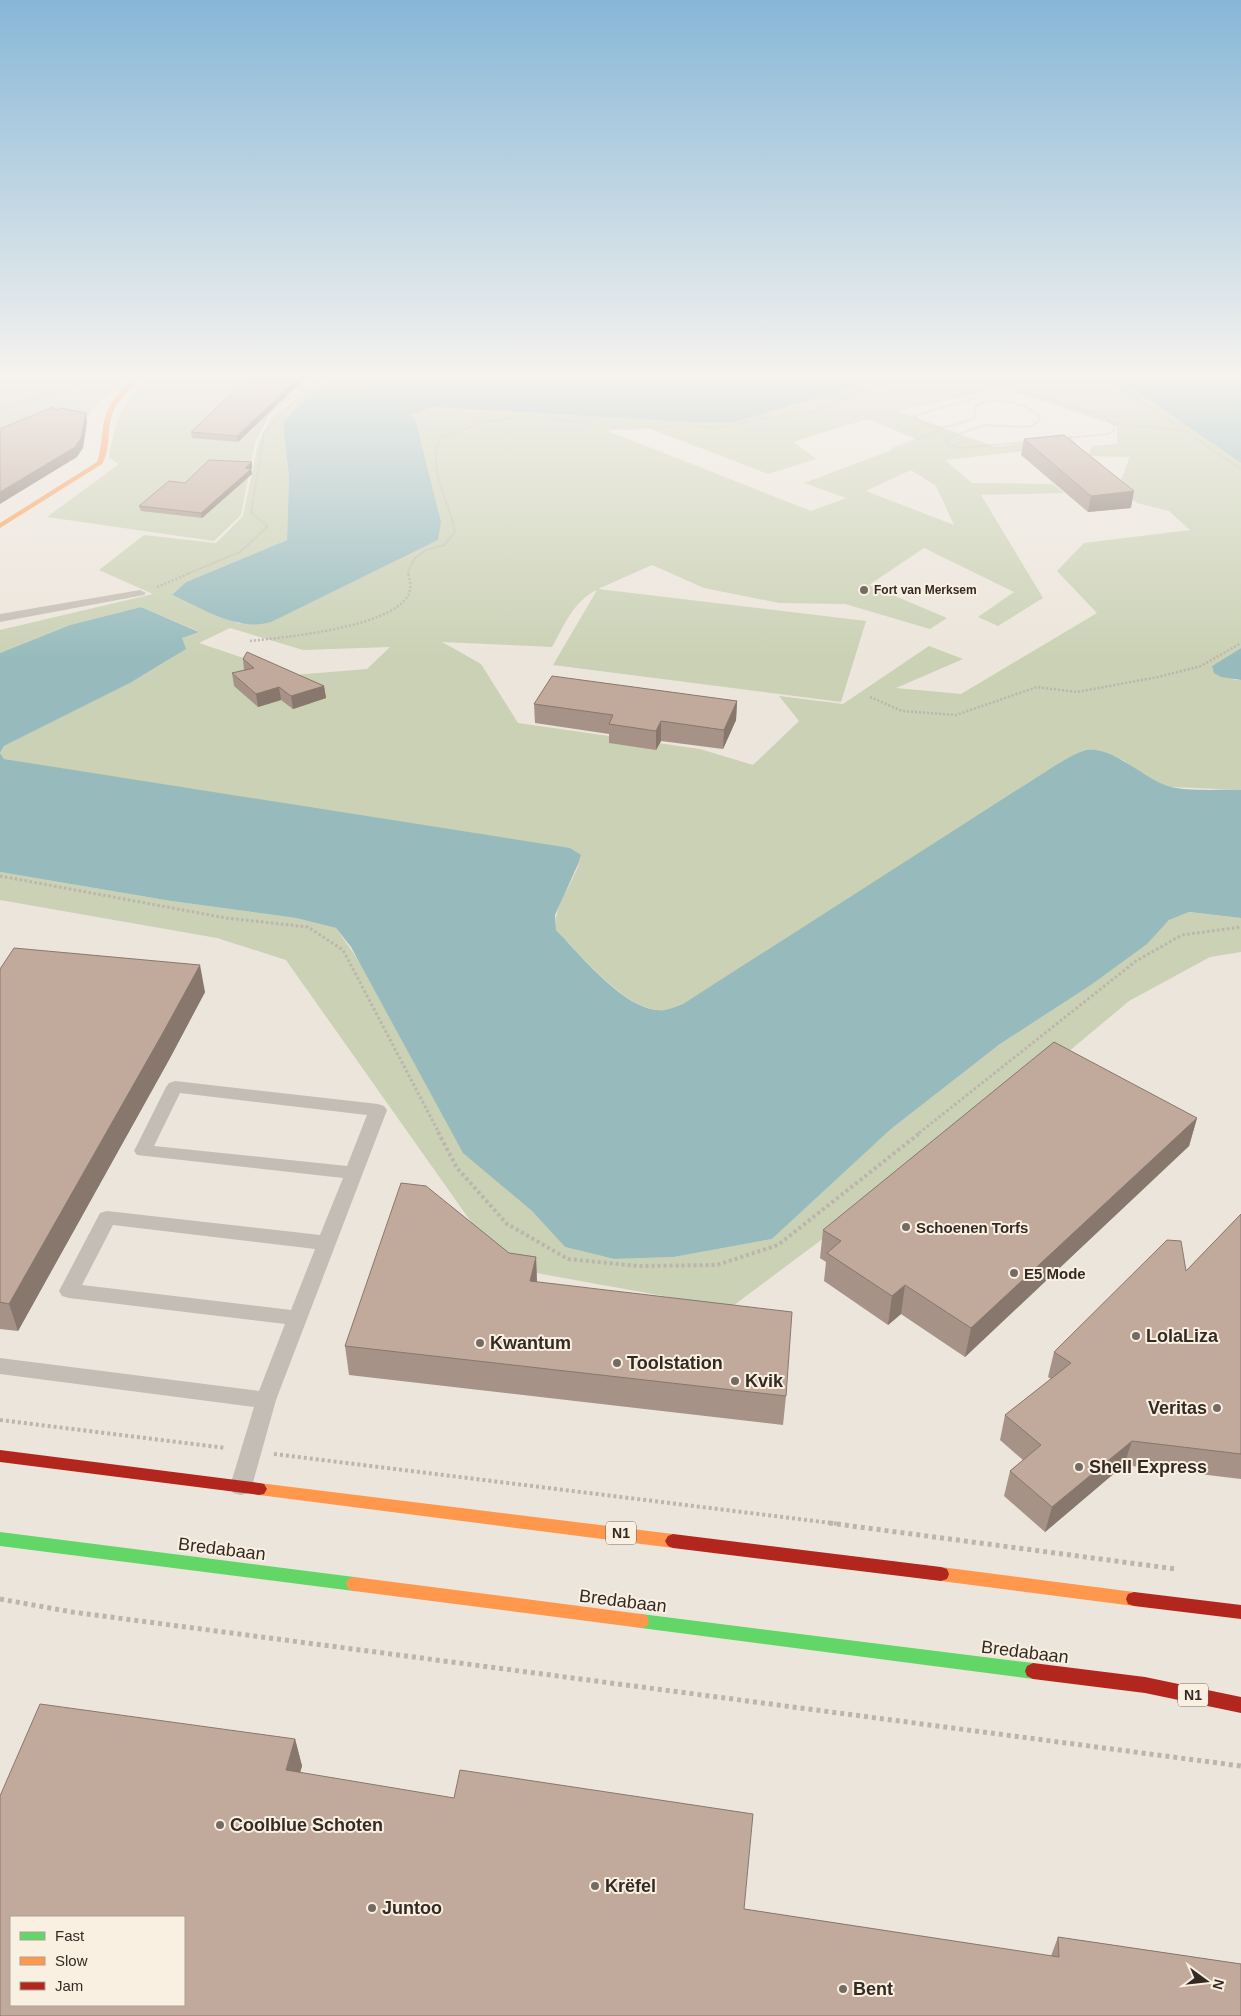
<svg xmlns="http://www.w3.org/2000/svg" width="1241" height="2016" viewBox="0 0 1241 2016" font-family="Arial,sans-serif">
<rect width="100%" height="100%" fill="#ece5db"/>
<g fill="#cad1b4" fill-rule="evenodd">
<path d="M133,377L98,401L88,416L0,454V378Z"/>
<path d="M153,377H334L309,388L270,414L255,443L241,515L214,541L47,517L119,464L109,458C115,421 121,400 153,377Z"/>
<path d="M343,377H379C363,399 348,382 329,388C310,394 295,409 283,424L289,477L287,540L186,582L172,595L240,624L408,415L433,407L689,422H736L887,377H1115L1241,463V648L1212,666L1235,680H1241V790L1171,787L1152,781L1123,760L1101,752L683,1004C677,1006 670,1009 664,1010C627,1013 581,954 556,930C553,901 576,883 581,855L4,759L0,753L4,746L130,683L173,657L182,638L198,631L141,607L70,625L0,653V630L153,594L99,570L144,535L216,543L243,516L258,444L272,415L311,389ZM1003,388L1117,426V444L1092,446L1088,456L1130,457L1118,488L1137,503L1169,511L1190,530L1084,543L1057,571L1097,613L961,694L896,688L963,659L929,646L843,704L779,696L799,721L753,765L700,749L518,723L481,664L442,642L552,647C564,626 574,600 597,590L553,665L841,702L866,621L598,589L652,565L704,588L779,603L845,604L930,629L947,618L869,585L924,548L1014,592L978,617L998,626L1043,598L981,495L1064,493L1053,484L972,483L945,460L1077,445L1070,436L995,447L898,411ZM867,419L919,440L804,483L846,498L811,511L608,431L646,427L768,474L816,459L793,442ZM911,470L936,486L954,525L866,491ZM230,628L303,650L390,647L367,669L294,675L199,643Z"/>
<path d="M0,872L171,901L296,918L336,928L531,1210L565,1247L614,1259L674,1257L772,1239L891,1129L1000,1044L1091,985L1146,944L1169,920L1188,912L1241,918V952L1210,957L1129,1001L1025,1088L730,1308L503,1267L286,960L217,938L0,900Z"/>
</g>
<g fill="#97bbbd">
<path d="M379,377H657L722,381L742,377H887L736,422H689L433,407L409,415L415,419L441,522L438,540L271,622C238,632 202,608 172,595L186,582L287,540L289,477L283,423C295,409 310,394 329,388C348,382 363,399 379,377Z"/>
<path d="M1115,377H1233L1241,382V463Z"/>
<path d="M141,607L199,632L182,638L186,649L130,683L4,746L0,753L4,759L570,848L581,855L579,862L555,915L556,930C580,954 627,1014 664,1010C670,1009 677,1006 683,1004L1056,765C1065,760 1077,752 1087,750C1113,746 1144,779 1168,786C1187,792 1220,789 1241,790V918L1189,912L1169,920L1147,944L1091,985L1000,1044L891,1129L772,1239L674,1257L614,1259L565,1247L531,1210L463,1153L351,947L336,928L296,918L171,901L0,872V653L70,625Z"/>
<path d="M1241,648V680L1221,677L1214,673L1212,666Z"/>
</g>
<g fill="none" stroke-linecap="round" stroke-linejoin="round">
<g stroke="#bcb5ae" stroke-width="2" stroke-dasharray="1 1" stroke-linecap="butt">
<path d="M1110,377L1122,388L1241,469"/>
<path d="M1008,392L1041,395L1070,407L1104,416L1115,426L1114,430L1108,434L962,448L949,445L946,439L984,425L1024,427L1032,426L1039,421L1040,417C1024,401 996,397 976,405L974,418C953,426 932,435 914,416L991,393Z"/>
<path d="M0,410L77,385L96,394"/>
<path d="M1111,423L1182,430"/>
<path d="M892,449L943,429"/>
<path d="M187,574L240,552L268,526L251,513L264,433L304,392L342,377"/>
<path d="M409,574L408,571L415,558L426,550L444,545L455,532C449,499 427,472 440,438L483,422L530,416L629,429L687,425L719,428L754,420L813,412L859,391L898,377"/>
</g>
<g stroke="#bcb5ae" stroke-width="2.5" stroke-dasharray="2 2" stroke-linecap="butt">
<path d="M157,587L190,573"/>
<path d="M250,641C286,637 388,628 408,596C412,589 410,580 408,573"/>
<path d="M870,697L902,711L956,715L1037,687L1077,692L1158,677L1201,666L1241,643"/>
</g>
<g stroke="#bcb5ae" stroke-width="3" stroke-dasharray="2.5 2.5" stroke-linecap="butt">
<path d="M0,876L226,918L308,927L343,950L439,1133"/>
<path d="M919,1133L1136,961L1182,935L1241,927"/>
</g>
<g stroke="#bcb5ae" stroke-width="4" stroke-dasharray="3 3" stroke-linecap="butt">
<path d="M438,1132L457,1168L507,1224L568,1259L638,1266L717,1265L778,1245L921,1132"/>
<path d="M0,1420L226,1448"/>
<path d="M274,1454L839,1524"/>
</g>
<g stroke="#bcb5ae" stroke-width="5" stroke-dasharray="4 4" stroke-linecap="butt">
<path d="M829,1523L1176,1569"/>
<path d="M0,1599L72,1612L1241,1766"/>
</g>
<g fill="#c4bdb5" fill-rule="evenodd">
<path d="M140,590L146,593L144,595L0,622V614Z"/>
<path d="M175,1081L378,1104L384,1106L387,1110L276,1400L252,1486L249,1493L241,1495L233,1493L230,1486L254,1407L0,1374V1358L259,1391L285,1324L69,1298L62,1296L59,1291L100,1213L107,1211L320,1235L343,1178L137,1155L134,1151L166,1087L169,1083ZM180,1093L367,1115L347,1166L154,1146ZM113,1225L315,1249L291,1310L82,1285Z"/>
</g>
<g fill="#63d668" fill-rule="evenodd">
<path d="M0,1532L354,1577L360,1579L362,1584L360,1589L354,1591L0,1546Z"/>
<path d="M641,1614L1033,1663L1039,1666L1041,1671L1039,1676L1033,1679L641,1628L635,1626L633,1621L635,1616Z"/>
</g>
<g fill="#ff974d" fill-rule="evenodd">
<path d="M138,377H145C126,394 112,402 109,430C108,442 108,454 102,464L0,528V523L97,462C101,451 101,439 103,427C106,405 120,389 138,377Z"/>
<path d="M259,1483L673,1534L678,1536L681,1541L678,1546L673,1548L259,1495L254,1494L251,1489L254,1484Z"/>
<path d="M941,1567L1134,1592L1140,1594L1142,1599L1140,1604L1134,1606L941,1581L935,1579L933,1574L935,1569Z"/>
<path d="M354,1577L641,1614L647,1616L649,1621L647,1626L641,1628L354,1591L348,1589L346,1584L348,1579Z"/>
</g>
<g fill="#b3261e" fill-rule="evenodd">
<path d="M0,1450L259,1483L264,1484L267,1489L264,1494L259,1495L0,1462Z"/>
<path d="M673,1534L941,1567L947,1569L949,1574L947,1579L941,1581L673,1548L668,1546L665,1541L668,1536Z"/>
<path d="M1134,1592L1241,1605V1619L1134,1606L1128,1604L1126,1599L1128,1594Z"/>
<path d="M1033,1663L1145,1677L1241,1697V1713L1145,1693L1033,1679L1027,1676L1025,1671L1027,1666Z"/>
</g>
</g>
<g fill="#a69286">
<path d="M301,382L238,442L192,438L191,432Z"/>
<path d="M1024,439L1131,508L1088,512L1021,455Z"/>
<path d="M252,462V468L251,469L252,474L202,518L141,511L139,506L185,483Z"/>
<path d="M243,659L324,686L326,698L293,709L281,700L258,707L234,686L232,673L244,670Z"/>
<path d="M737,701L736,720L723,749L661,741L656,750L609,743V734L535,723L534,704Z"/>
<path d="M0,969L205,992L170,1058L18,1331L0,1329Z"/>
<path d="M1197,1118L1189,1146L965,1357L901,1314L888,1325L824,1281L826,1262L820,1258L823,1230Z"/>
<path d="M1241,1214V1479L1124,1465L1045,1532L1004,1496L1010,1471L1023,1460L1000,1440L1005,1415L1051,1379L1048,1377L1054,1352L1186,1271Z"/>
<path d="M509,1253L536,1257L537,1282L786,1396L783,1425L349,1375L345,1346Z"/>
<path d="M295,1739L302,1766L300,1772L744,1909L1051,1956L1058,1937L1241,1964L0,2016Z"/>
</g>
<g fill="#87776d">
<path d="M300,377H308L301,382L238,442L237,436Z"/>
<path d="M86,413L87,422L83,448L77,457L0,504V492Z"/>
<path d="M252,462V468L251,469L252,474L202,518L201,513Z"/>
<path d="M1134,491L1131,508L1088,512L1091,496Z"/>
<path d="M324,686L326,698L293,709L291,696Z"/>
<path d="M279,687L281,700L258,707L256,694Z"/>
<path d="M737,701L736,720L723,749L724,730Z"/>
<path d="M661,721V741L656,750V731Z"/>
<path d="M200,965L205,992L170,1058L18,1331L9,1304Z"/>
<path d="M1197,1118L1189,1146L965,1357L971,1328Z"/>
<path d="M536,1257L537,1286L530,1281Z"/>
<path d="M905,1285L901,1314L888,1325L892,1296Z"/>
<path d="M1132,1441L1124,1465L1045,1532L1052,1507Z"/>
<path d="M295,1739L302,1766L293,1797L286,1770Z"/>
</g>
<g fill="#c1aa9c" stroke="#87776d" fill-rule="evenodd">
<path d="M249,377H300L237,436L191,432Z"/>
<path d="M53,407L57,410L61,408L86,413L81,438L75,447L0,492V429Z"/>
<path d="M1064,435L1134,491L1091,496L1024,439Z"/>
<path d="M209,460L252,462L245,468L251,469L201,513L139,506L169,481L185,483Z"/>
<path d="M247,652L324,686L291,696L279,687L256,694L232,673L254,668L243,659Z"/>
<path d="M552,676L737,701L724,730L661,721L656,731L609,724L613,715L534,704Z"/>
<path d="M14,948L200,965L164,1031L9,1304L0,1302V969Z"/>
<path d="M1054,1042L1197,1118L971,1328L905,1285L892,1296L827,1253L841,1241L823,1230Z"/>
<path d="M401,1183L426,1186L509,1253L536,1257L530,1281L792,1312L786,1396L345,1346Z"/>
<path d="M1241,1214V1454L1132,1441L1052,1507L1010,1471L1041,1445L1005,1415L1071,1363L1054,1352L1167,1240L1181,1241L1186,1271Z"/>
<path d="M40,1704L295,1739L286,1770L454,1798L460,1770L753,1814L744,1909L1059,1957L1058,1937L1241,1964V2016H0V1796ZM11,1917H184V2005H11Z"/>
</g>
<linearGradient id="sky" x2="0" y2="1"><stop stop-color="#87b7d7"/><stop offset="0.57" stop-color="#f6f3ef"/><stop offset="1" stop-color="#f6f3ef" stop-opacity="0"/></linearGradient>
<rect width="1241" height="659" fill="url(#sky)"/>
<g fill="#746b64" stroke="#faf0e1" stroke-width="2">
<circle cx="864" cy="590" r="5"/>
<circle cx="906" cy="1227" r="5"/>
<circle cx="1014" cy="1273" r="5"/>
<circle cx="1136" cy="1336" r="5"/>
<circle cx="480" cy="1343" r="5"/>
<circle cx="617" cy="1363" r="5"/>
<circle cx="735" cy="1381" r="5"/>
<circle cx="1217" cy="1408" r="5"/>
<circle cx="1079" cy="1467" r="5"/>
<circle cx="220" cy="1825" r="5"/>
<circle cx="595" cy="1886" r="5"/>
<circle cx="372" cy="1908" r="5"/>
<circle cx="843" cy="1989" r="5"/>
</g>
<g text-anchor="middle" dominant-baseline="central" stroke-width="4" stroke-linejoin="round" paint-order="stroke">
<g font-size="12" font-weight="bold" fill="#332a24" stroke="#faf0e1" text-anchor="start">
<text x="874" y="590">Fort van Merksem</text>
</g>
<g fill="#faf0e1" stroke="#6f655d" stroke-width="1">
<rect x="606" y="1521.5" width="30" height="23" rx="4"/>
<rect x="1178" y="1683.5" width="30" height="23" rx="4"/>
</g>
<g font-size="14" font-weight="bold" fill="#332a24">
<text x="621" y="1533">N1</text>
<text x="1193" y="1695">N1</text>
</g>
<g font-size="15" font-weight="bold" fill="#332a24" stroke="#faf0e1" text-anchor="start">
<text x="916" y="1227">Schoenen Torfs</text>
<text x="1024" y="1273">E5 Mode</text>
</g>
<g font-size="18" font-weight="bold" fill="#332a24" stroke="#faf0e1" text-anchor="start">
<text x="1146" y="1336">LolaLiza</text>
<text x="490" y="1343">Kwantum</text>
<text x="627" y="1363">Toolstation</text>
<text x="745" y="1381">Kvik</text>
<text x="1207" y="1408" text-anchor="end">Veritas</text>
<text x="1089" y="1467">Shell Express</text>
<text x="230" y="1825">Coolblue Schoten</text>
<text x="605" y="1886">Krëfel</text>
<text x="382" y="1908">Juntoo</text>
<text x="853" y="1989">Bent</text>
</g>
<g font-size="18" fill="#332a24" stroke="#faf0e1">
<text transform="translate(222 1549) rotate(7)">Bredabaan</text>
<text transform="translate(623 1601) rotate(7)">Bredabaan</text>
<text transform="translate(1025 1652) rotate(7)">Bredabaan</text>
</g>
</g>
<rect x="10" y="1916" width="175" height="90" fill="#faf0e1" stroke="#aaa195"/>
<rect x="20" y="1932" width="25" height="8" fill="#63d668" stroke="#aaa195"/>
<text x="55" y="1941" font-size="15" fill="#332a24">Fast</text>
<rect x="20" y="1957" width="25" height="8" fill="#ff974d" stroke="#aaa195"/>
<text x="55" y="1966" font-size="15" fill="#332a24">Slow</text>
<rect x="20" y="1982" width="25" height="8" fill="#b3261e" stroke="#aaa195"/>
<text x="55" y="1991" font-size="15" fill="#332a24">Jam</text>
<g transform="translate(1206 1981) rotate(105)" stroke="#faf0e1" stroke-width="4" paint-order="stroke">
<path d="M0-4L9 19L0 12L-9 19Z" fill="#332a24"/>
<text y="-8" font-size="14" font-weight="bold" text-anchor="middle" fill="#332a24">N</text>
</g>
</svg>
